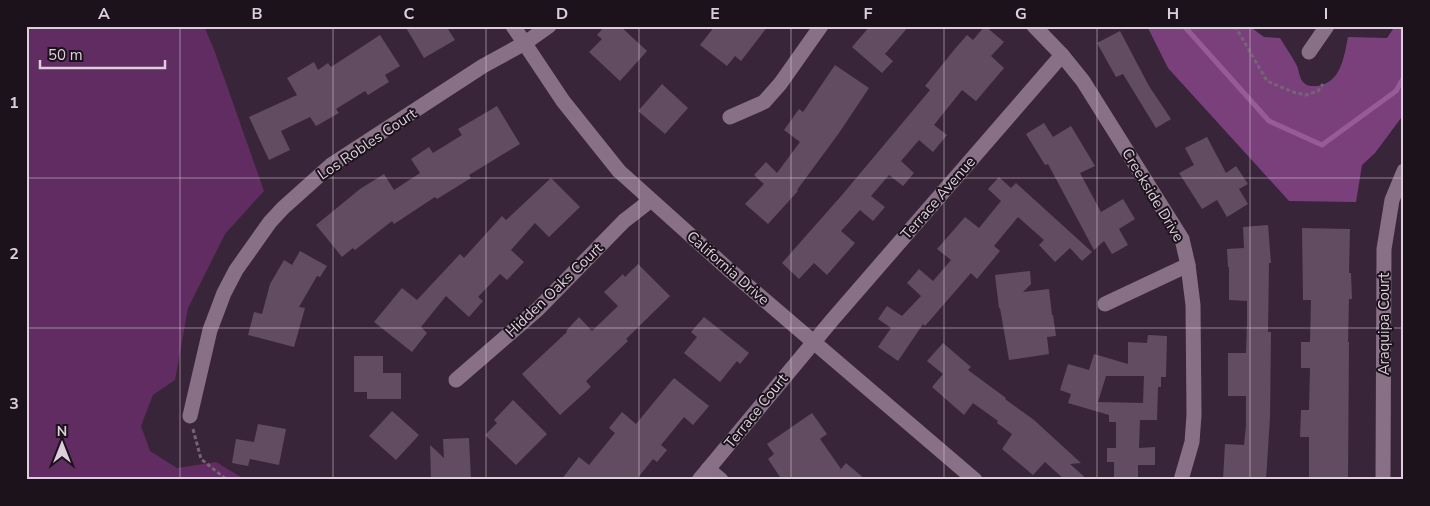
<svg xmlns="http://www.w3.org/2000/svg" width="1430" height="506" viewBox="0 0 1430 506" font-family="'Nunito Sans',sans-serif">
<rect width="100%" height="100%" fill="#392539"/>
<path fill="#602c61" d="M26,26H204L215,52L264,191L225,234L188,308L175,380L153,395L141,426L150,451L177,468L216,462L241,477L250,480H26Z"/>
<path fill="#7a407c" d="M1147,26H1249L1264,37L1280,38C1285,46 1291,55 1296,64C1299,69 1299,78 1303,82C1308,87 1312,86 1317,86C1341,83 1344,57 1348,37L1387,38L1395,26H1404V114L1375,153L1362,165L1356,202L1289,201L1168,68Z"/>
<g fill="none" stroke-linecap="round" stroke-linejoin="round">
<path stroke="#975b98" stroke-width="5" d="M1184,26L1269,121L1322,145L1396,91L1404,77"/>
</g>
<g fill="#624c62" fill-rule="evenodd">
<path d="M405,26H446L455,40L424,58Z"/>
<path d="M605,26H620L647,51L620,81L589,52L602,39L597,35Z"/>
<path d="M715,26H768L741,61L735,56L727,66L700,45Z"/>
<path d="M870,26H909L885,54L893,61L882,73L852,47Z"/>
<path d="M985,26L1004,42L991,56L1004,68L976,101L962,90L934,125L947,135L933,152L919,140L901,161L914,173L903,186L889,175L871,196L885,207L873,221L860,210L841,231L855,243L827,275L814,263L799,279L782,263L842,195L930,90L925,86L954,50L967,35L973,40Z"/>
<path d="M1120,31L1149,86L1171,119L1156,128L1123,74L1116,77L1097,43Z"/>
<path d="M380,35L400,66L385,75L389,82L368,95L365,91L336,109L339,113L316,126L310,117L281,131L290,150L269,160L249,117L297,95L287,78L314,62L318,70L328,63L331,67Z"/>
<path d="M835,65L869,88L839,133L797,190L798,191L768,224L745,204L764,184L754,175L766,162L777,173L800,142L784,130L799,109L803,112Z"/>
<path d="M662,84L688,108L665,134L638,111Z"/>
<path d="M497,106L520,144L469,175L471,178L437,199L435,197L394,224L392,221L355,250L353,248L342,257L316,225L360,189L384,174L394,190L420,173L411,159L429,147L433,153L462,135L458,129Z"/>
<path d="M1044,123L1053,137L1071,126L1095,166L1080,173L1101,212L1123,199L1135,219L1119,229L1128,245L1112,254L1104,241L1094,250L1048,164L1045,165L1026,134Z"/>
<path d="M1207,137L1226,173L1236,166L1248,184L1239,189L1248,204L1227,217L1217,200L1202,209L1179,173L1194,165L1185,148Z"/>
<path d="M999,177L1011,188L1016,183L1092,252L1082,261L1070,248L1055,262L1039,245L1044,240L1018,217L994,246L1000,251L977,279L971,273L925,326L923,324L898,361L878,347L891,328L878,319L887,306L902,316L921,296L907,283L919,269L933,281L951,260L937,249L965,217L979,228L1001,201L988,189Z"/>
<path d="M551,178L580,207L549,237L535,223L511,250L524,262L507,280L500,274L478,297L483,301L469,317L446,296L421,327L427,333L412,352L374,322L402,288L417,300L460,254L464,258L502,216L506,220Z"/>
<path d="M1268,225L1271,263H1269L1268,332H1271L1270,417L1266,480H1223L1225,444L1244,445L1246,426V396H1228V353H1246L1247,321V301L1229,300V267H1228L1227,249L1244,248L1243,227Z"/>
<path d="M1302,228L1350,229L1349,273H1351L1352,299H1349L1348,342H1349L1348,480H1309V437H1300L1301,410H1309L1310,368H1301V342H1310L1311,300H1303Z"/>
<path d="M300,251L327,266L320,277L317,276L299,307L305,308L294,347L248,335L254,312L262,314L270,284L284,260L292,265Z"/>
<path d="M638,264L670,296L626,339L628,341L586,381L591,387L560,415L522,374L567,332L566,331L579,317L592,331L618,306L604,292L623,274L625,277Z"/>
<path d="M1030,271L1031,284L1023,292L1049,289L1052,315H1053L1056,336L1047,337L1049,354L1009,360L1000,308H999L995,275Z"/>
<path d="M704,317L749,353L740,364L737,361L720,382L684,353L697,337L691,332Z"/>
<path d="M1148,335L1167,336L1166,377H1161V387H1158L1157,420H1140L1139,448L1155,447V465H1138V480H1114V462H1107V448H1116V422H1109V415L1068,403L1071,394L1060,390L1068,364L1089,370L1094,354L1128,364V342L1147,343ZM1106,376H1144L1143,403L1098,402Z"/>
<path d="M943,343L971,367L968,370L1006,398L1005,399L1034,420L1081,463L1070,464L1088,480H1065L1045,462L1033,475L1002,449L1012,434L997,423L998,421L973,403L964,415L932,387L943,374L927,361Z"/>
<path d="M354,356H383V373H401V399H367V392H354Z"/>
<path d="M674,378L709,406L693,425L684,417L661,445L667,450L657,462L653,459L636,480H561L579,457L589,465L615,433L609,428L622,412L636,424Z"/>
<path d="M513,400L547,434L516,465L485,435L497,423L494,420Z"/>
<path d="M392,411L419,435L396,460L369,436Z"/>
<path d="M812,413L827,434L820,439L841,469L846,463L866,480H782L768,459L774,454L767,444Z"/>
<path d="M258,424L286,429L279,465L250,459L248,466L232,463L236,439L254,442Z"/>
<path d="M469,438L471,480H431L430,445L444,458L443,439Z"/>
</g>
<g fill="none" stroke-linecap="round" stroke-linejoin="round">
<g stroke="#756475" stroke-width="3" stroke-dasharray="4 2.5" stroke-linecap="butt">
<path d="M1235,26L1267,81L1293,92L1306,95L1318,91L1323,84"/>
<path d="M193,429L201,459L227,480"/>
</g>
<g stroke="#887087" stroke-width="15">
<path d="M1034,26L1062,55L1083,81L1182,239L1188,265L1193,305L1194,415L1192,442L1181,480"/>
<path d="M1309,52L1327,26"/>
<path d="M730,117L764,102L780,84L821,26"/>
<path d="M1105,304L1188,265"/>
<path d="M456,380L538,309L624,221L651,200"/>
<path d="M190,416L210,330L224,293L236,270L270,222L283,208L331,165L483,66L525,43L549,26"/>
<path d="M708,469L721,480"/>
<path d="M699,480L833,319L1062,55"/>
<path d="M1383,480L1384,249L1392,200L1404,171"/>
</g>
<path stroke="#887087" stroke-width="15" d="M513,26L563,101L619,171L727,268L975,480"/>
</g>
<path fill="none" stroke="#dccfdb" stroke-width="1" stroke-opacity="0.55" d="M180,26V480M333,26V480M486,26V480M639,26V480M791,26V480M944,26V480M1097,26V480M1250,26V480M26,178H1404M26,328H1404"/>
<g text-anchor="middle" dominant-baseline="central" stroke-width="4" stroke-linejoin="round" paint-order="stroke">
<g font-size="15" fill="#dccfdb" stroke="#1b121b">
<text transform="translate(367 144) rotate(-34)">Los Robles Court</text>
<text transform="translate(1153 195) rotate(59)">Creekside Drive</text>
<text transform="translate(938 198) rotate(-49)">Terrace Avenue</text>
<text transform="translate(728 268) rotate(41)">California Drive</text>
<text transform="translate(554 290) rotate(-44)">Hidden Oaks Court</text>
<text transform="translate(1384 324) rotate(-90)">Araquipa Court</text>
<text transform="translate(756 411) rotate(-51)">Terrace Court</text>
</g>
</g>
<rect width="1430" height="506" fill="none" stroke="#1b121b" stroke-width="55"/>
<g transform="translate(62 444)" stroke="#1b121b" stroke-width="4" paint-order="stroke">
<path d="M0-4L9 19L0 12L-9 19Z" fill="#dccfdb"/>
<text y="-8" font-size="14" font-weight="bold" text-anchor="middle" fill="#dccfdb">N</text>
</g>
<path d="M40 60v8h125v-8" fill="none" stroke="#dccfdb" stroke-width="2.5"/>
<text x="48" y="60" font-size="15" fill="#dccfdb" stroke="#1b121b" stroke-width="4" paint-order="stroke">50 m</text>
<rect x="28" y="28" width="1374" height="450" fill="none" stroke="#dccfdb" stroke-width="2"/>
<g font-size="16" text-anchor="middle" font-weight="bold" fill="#dccfdb">
<text x="104" y="19">A</text>
<text x="257" y="19">B</text>
<text x="409" y="19">C</text>
<text x="562" y="19">D</text>
<text x="715" y="19">E</text>
<text x="868" y="19">F</text>
<text x="1021" y="19">G</text>
<text x="1173" y="19">H</text>
<text x="1326" y="19">I</text>
<text x="14" y="108">1</text>
<text x="14" y="259">2</text>
<text x="14" y="409">3</text>
</g>
</svg>
